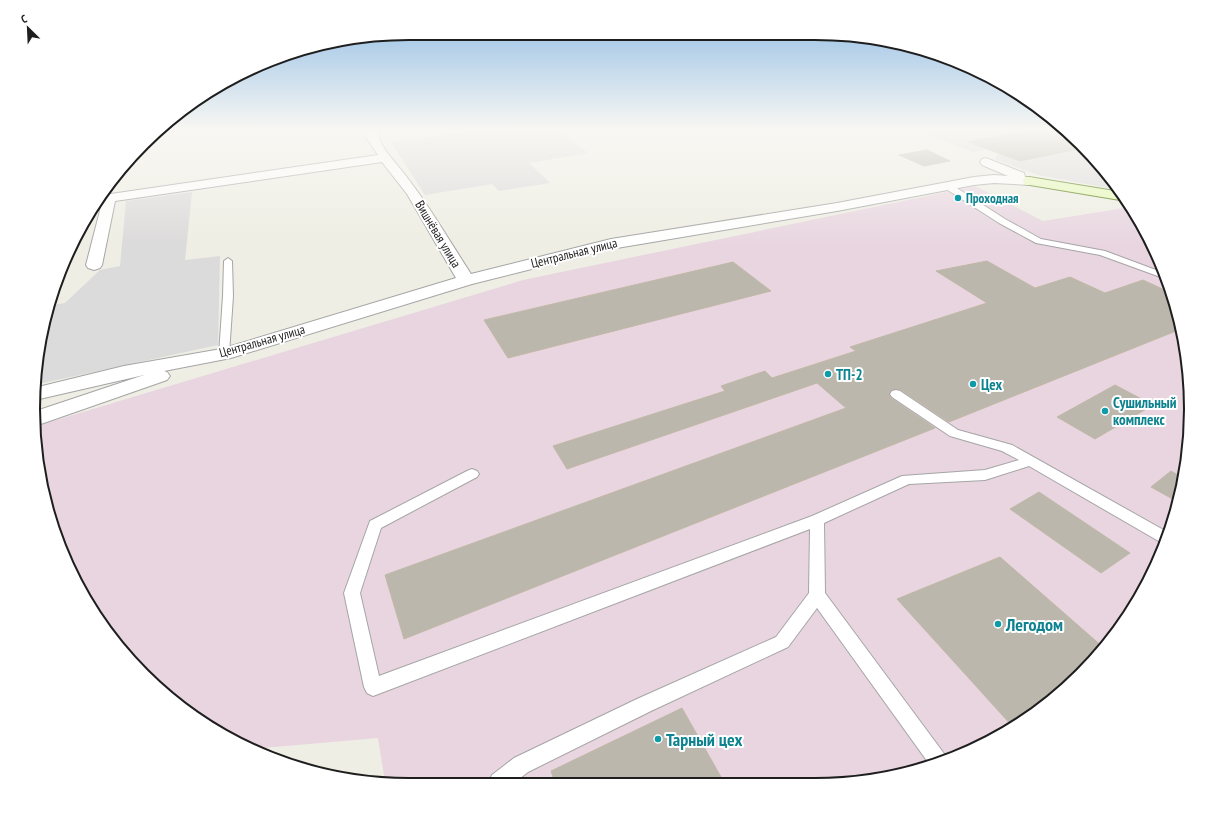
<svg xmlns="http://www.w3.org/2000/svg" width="1224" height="818" viewBox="0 0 1224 818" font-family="'PT Sans Narrow',sans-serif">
<rect width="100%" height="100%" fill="#efeee4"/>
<g fill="#dcdbdb">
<path d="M487,129H557L588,153L529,163L550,183L499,191L492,184L425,195L391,142Z"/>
<path d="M915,129H1066L1068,132L973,152Z"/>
<path d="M1074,138L1113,180L1119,190L1038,175L994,159L998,154Z"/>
<path d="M192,192L185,260L220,256L218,345L34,385L52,305L65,303L100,270L120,266L126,201Z"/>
</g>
<path fill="#e8d5e0" d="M975,186L1043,221L1130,207L1152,243L1178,312L1190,385L1188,458L1171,530L1141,597L1098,657L1044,707L981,746L912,772L839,784L385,782L378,738L250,749L243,746L161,692L83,597L46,506L38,432L43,424L523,280Z"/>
<g fill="#bcb7ad" stroke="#c1b8a6">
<path d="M1038,129H1066L1083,148L1020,161L968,142Z"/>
<path d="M927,150L950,161L924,166L899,155Z"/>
<path d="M987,261L1035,288L1070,277L1105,293L1143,280L1171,293L1178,312L1181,329L949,422L901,390H892L889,393L891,398L935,428L404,639L385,575L846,408L817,383L567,469L553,446L725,391L721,386L765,371L772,378L856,351L850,347L987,303L936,271Z"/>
<path d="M733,262L771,291L508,358L484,320Z"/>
<path d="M1115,385L1153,405L1095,439L1057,417Z"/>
<path d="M1171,471L1183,478L1178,502L1151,487Z"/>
<path d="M1039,492L1130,553L1101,573L1010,509Z"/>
<path d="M1000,557L1104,648L1098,657L1044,707L1013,727L897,599Z"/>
<path d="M682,708L725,784L555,783L551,771Z"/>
</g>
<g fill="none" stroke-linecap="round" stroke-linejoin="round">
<g stroke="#a5a5a5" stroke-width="2">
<g id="lane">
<path d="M943,183H949L1005,219L1041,239L1105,251L1164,273L1166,279L1100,255L1036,243L999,223L943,187Z"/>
<path d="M228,258L232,261L233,296L229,354L224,357L219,354L223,296L224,261Z"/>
<path d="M896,390L900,391L958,430L1012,445L1169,533L1165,544L1162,543L1029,466L985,480L909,484L824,523L825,593L948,759L930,765L817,608L788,647L651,711L528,772L514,783L489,782L492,775L514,758L637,699L776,637L809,593L810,529L373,696L367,693L364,687L344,593L370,521L467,471L472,469L477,471L479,474L477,477L381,528L360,593L379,676L812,516L902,476L985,470L1019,460L1002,451L950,436L892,397L890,394L892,391Z"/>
</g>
</g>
<g stroke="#a5a5a5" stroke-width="2">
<path id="street" d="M368,129H378C377,143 390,156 398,166C426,200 447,237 471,274L611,239L837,203L974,177L994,175L1008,176L982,165L980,162L982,159L986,158L1024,173L1025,177L1034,178L1035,181L1034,184L1029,185L994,183L974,185L837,211L611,249L472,284L231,358L164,371L167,372L170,376L167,380L38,425L36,411L144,375L35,400L34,388L124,366L221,349L456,278L407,194L382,162L115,201L102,265L100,268L94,270L88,268L86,265L104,195L378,155L366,137Z"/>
</g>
<g stroke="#4e7603" stroke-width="2">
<path id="secondary" d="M1029,177L1121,192L1126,201L1024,184L1023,181L1024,178Z"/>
</g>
<use href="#lane" fill="#fff" fill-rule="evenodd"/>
<use href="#street" fill="#fff" fill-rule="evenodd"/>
<use href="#secondary" fill="#e6fab7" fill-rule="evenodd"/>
</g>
<linearGradient id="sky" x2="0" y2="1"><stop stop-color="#8cbae4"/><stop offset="0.53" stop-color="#f8f7f3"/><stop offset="1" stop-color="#f8f7f3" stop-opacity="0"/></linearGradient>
<rect width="1224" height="244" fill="url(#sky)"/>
<g fill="#0f9aa8" stroke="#fff" stroke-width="1.5">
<circle cx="958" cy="198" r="4"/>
<circle cx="828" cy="374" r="4"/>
<circle cx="973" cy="384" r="4"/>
<circle cx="1105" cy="411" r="4"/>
<circle cx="998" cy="624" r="4"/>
<circle cx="658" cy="739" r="4"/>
</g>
<g text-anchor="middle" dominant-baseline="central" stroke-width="4" stroke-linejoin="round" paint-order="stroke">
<g font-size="13" font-weight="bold" fill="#0d838f" stroke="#fff" text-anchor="start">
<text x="966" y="198">Проходная</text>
</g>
<g font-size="13" fill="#1e1e1e" stroke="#fff">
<text transform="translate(438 234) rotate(59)">Вишнёвая улица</text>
<text transform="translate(574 253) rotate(-14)">Центральная улица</text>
<text transform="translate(262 341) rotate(-16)">Центральная улица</text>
</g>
<g font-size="15" font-weight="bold" fill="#0d838f" stroke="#fff" text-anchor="start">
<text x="836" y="374">ТП-2</text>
<text x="981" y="384">Цех</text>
<text x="1113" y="402">Сушильный<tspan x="1113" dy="17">комплекс</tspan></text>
</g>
<g font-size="18" font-weight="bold" fill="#0d838f" stroke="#fff" text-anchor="start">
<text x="1006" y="624">Легодом</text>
<text x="666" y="739">Тарный цех</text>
</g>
</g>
<path d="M0 0H1224V818H0ZM409 40H815A369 369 0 0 1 1184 409V409A369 369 0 0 1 815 778H409A369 369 0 0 1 40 409V409A369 369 0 0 1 409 40Z" fill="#fff" fill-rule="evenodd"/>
<path fill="none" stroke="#1e1e1e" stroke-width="2" d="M409 40H815A369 369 0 0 1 1184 409V409A369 369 0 0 1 815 778H409A369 369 0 0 1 40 409V409A369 369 0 0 1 409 40Z"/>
<g transform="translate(28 28) rotate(336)" stroke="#ffffff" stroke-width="3" paint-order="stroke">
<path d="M0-3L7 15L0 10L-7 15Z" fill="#1e1e1e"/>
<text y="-6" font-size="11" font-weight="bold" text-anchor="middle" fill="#1e1e1e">С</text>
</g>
</svg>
